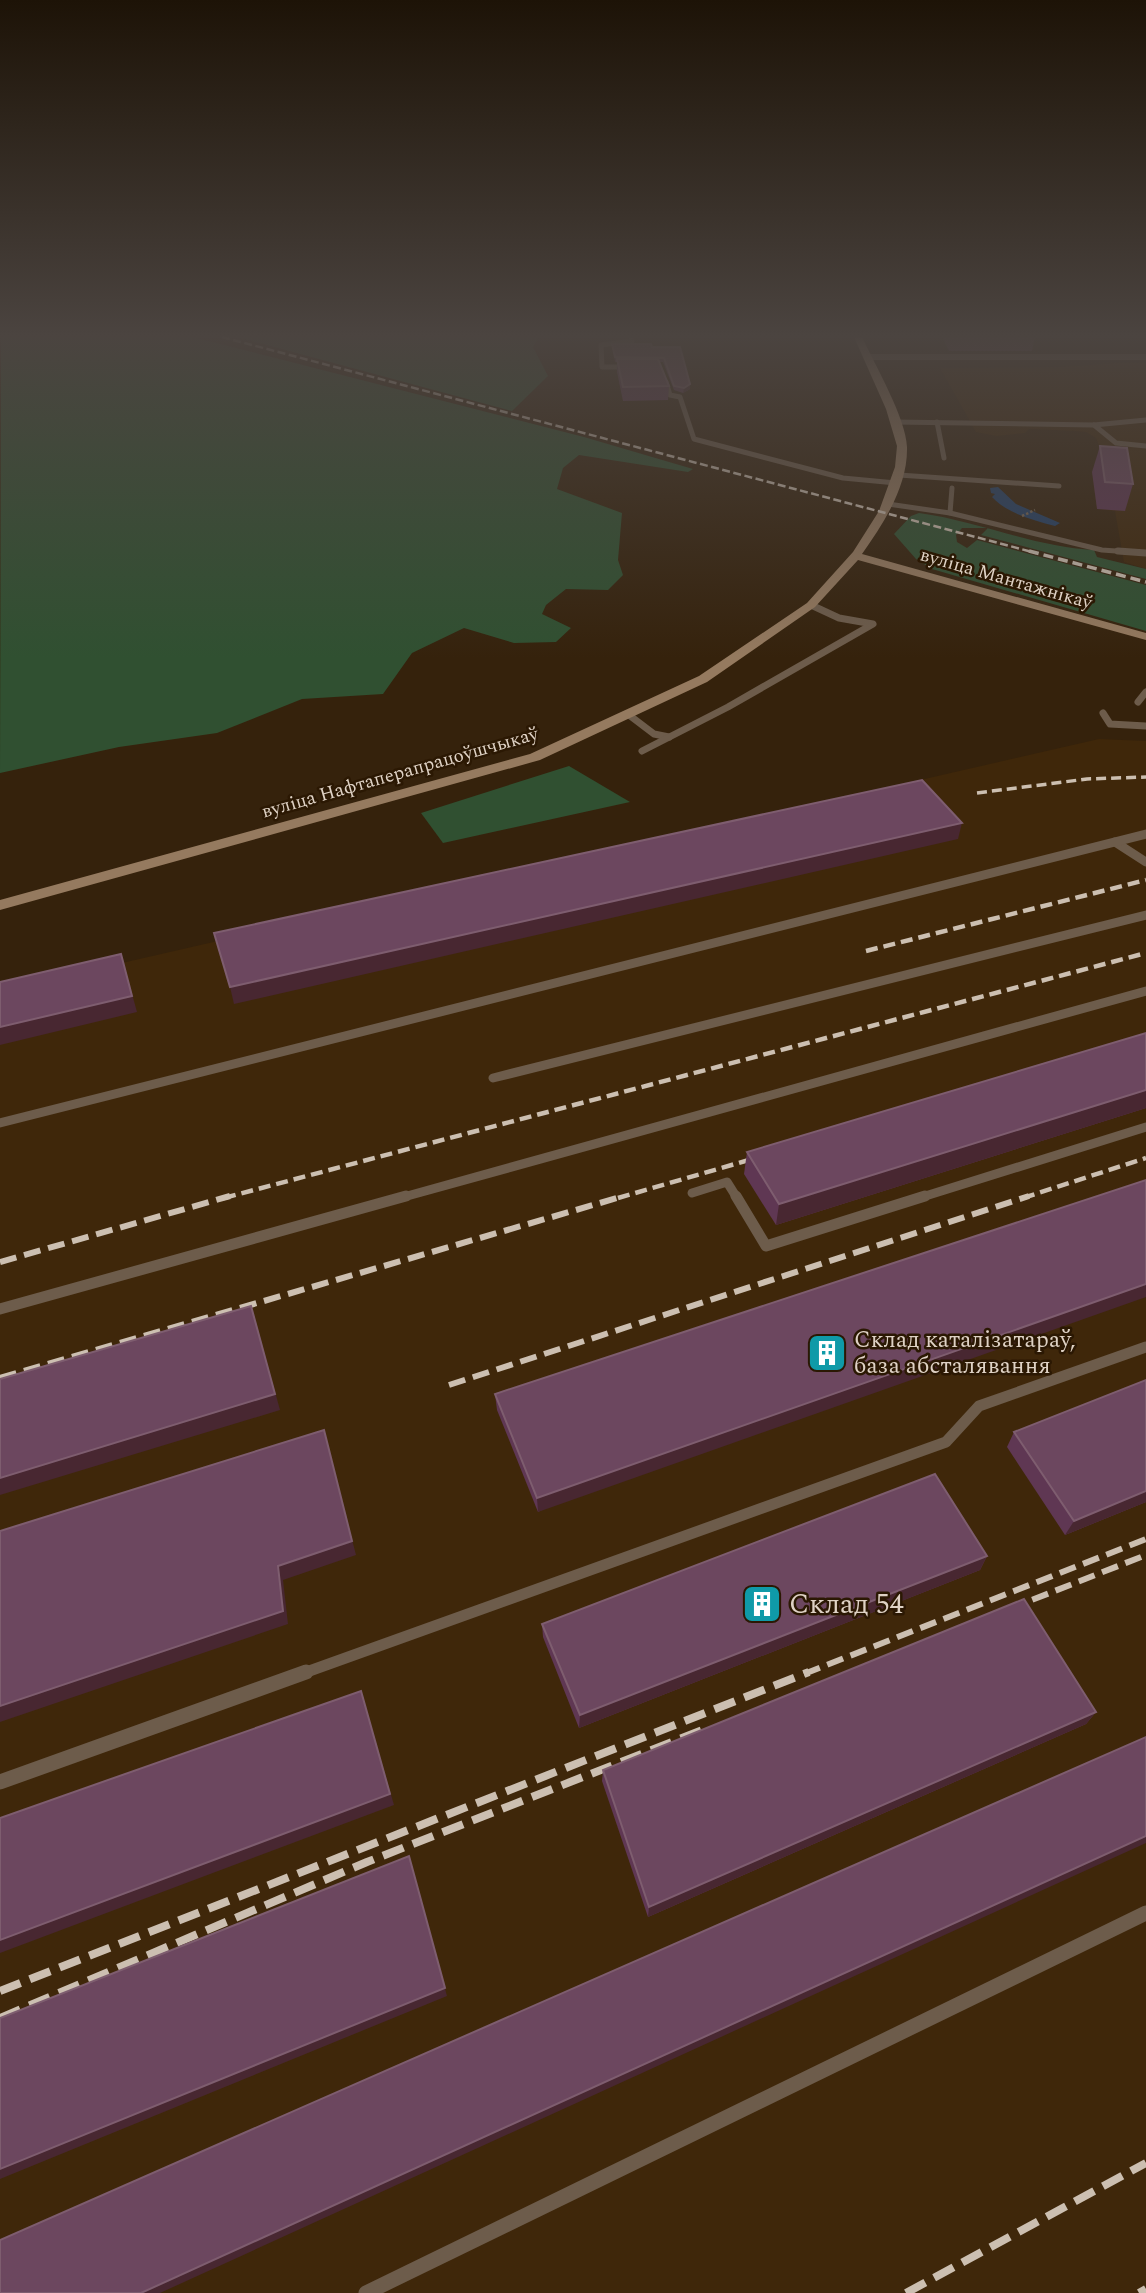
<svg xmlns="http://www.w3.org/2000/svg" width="1146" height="2293" viewBox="0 0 1146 2293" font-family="Spectral,serif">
<rect width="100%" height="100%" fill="#35220c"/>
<g fill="#3f270a">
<path d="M1118,363H1146V569L1124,562L1115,511L1097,509L1092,472L1110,473L1096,438L1086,432L1075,431L1029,429L1025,433L996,436L976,432L940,368L1062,367Z"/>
<path d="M1099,739L1146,741V2293H0V991Z"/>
</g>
<g fill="#305031">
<path d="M1,337H193L584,437L693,469L688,472L579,455L563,468L557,489L622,513L618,560L623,575L608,590L566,589L546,605L542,614L571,628L556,642L514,643L464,628L412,653L383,694L302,699L217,733L119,747L0,773Z"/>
<path d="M237,337H539L533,347L548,376L512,411Z"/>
<path d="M919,513C978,521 1035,547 1094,550L1097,557L1146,569V579L981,535L988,528H962L956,535L957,542L967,548L977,540L1146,585V631L932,569L916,559L894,534L911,516Z"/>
<path d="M569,766L630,802L443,843L421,813Z"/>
</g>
<path fill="#234067" d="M998,487L1016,504L1060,523L1055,526C1033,520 1008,514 992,497L995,494L991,493L990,488Z"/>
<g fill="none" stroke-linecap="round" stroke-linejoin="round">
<path stroke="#786755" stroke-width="2.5" stroke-dasharray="2.5 2" stroke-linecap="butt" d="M1022,516L1035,510"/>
<g stroke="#6d5c4b" stroke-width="5">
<path d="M630,367H602L601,345L632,341L631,337"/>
<path d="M666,382L670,395L680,397L694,439L843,478L896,483"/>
<path d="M894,422L1094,425L1146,420"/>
<path d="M937,422L944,458"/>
<path d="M1094,425L1116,443L1146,446"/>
<path d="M899,475L1059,486"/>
<path d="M888,504L950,513L1102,550L1144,553"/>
<path d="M950,513L952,488"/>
</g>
<g stroke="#6d5c4b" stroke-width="7">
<path d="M1118,551L1146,553"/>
<path d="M1138,702L1146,692"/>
<path d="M1103,713L1110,724L1146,726"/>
<path d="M629,715L654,734L669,737"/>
<path d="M642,751L728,707L873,624L839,618L811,605"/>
</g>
<g stroke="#6d5c4b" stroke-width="9">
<path d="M1115,842L1146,862"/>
<path d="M493,1078L1146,915"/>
<path d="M0,1123L1146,834"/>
<path d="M692,1193L727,1182L737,1198"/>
<path d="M400,1198L1146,991"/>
<path d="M919,1198L1146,1127"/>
</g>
<g stroke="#6d5c4b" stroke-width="11">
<path d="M736,1196L766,1246L925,1196"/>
<path d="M0,1309L406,1196"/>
<path d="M301,1674L946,1442L979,1406L1146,1347"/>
</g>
<g stroke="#6d5c4b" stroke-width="15">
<path d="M0,1782L306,1672"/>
<path d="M366,2293L1146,1913"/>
</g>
<path fill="#6d5c4b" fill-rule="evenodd" d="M1146,354V360H867L863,357L867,354Z"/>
<path fill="#957a5f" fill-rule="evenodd" d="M854,337H862C875,365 906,418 907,447C908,486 884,523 862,554L1146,633V640L858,560L815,607L707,682L540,760L0,910V900L530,754L699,676L807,603L853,552L879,511L895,467L897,446L886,409Z"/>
<path stroke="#ccbfb1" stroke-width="2.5" stroke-dasharray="8 3.5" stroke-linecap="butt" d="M222,337L1036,553"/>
<g stroke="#ccbfb1" stroke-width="3.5" stroke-dasharray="10 5" stroke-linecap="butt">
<path d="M1029,551L1146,582"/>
<path d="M977,793L1087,779L1146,777"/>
</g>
<g stroke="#ccbfb1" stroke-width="4.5" stroke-dasharray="12 6" stroke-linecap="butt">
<path d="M866,951L1146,880"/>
<path d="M224,1198L1146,953"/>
<path d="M618,1198L766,1155"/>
<path d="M1023,1198L1146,1158"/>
</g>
<g stroke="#ccbfb1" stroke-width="6" stroke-dasharray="17 8" stroke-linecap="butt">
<path d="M0,1262L230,1196"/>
<path d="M0,1378L624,1196"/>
<path d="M449,1385L1029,1196"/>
<path d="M1009,1609L1146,1555"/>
<path d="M804,1674L1146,1539"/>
</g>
<g stroke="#ccbfb1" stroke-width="8" stroke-dasharray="22 10" stroke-linecap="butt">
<path d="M0,1991L809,1672"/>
<path d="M0,2018L367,1862L710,1727"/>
<path d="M906,2293L1146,2163"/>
<path d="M1139,2293L1146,2289"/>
</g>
</g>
<g fill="#5f3753">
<path d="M942,337H1035L1032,351H949Z"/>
<path d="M612,344L652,347H680L690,389L683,393L674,390L663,362H659L669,386L668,400L623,401L617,372V362H615Z"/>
<path d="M1100,446L1133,484L1125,511L1097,509L1092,472Z"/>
<path d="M1146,1033V1108L776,1225L744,1174L747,1152Z"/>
<path d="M1146,1180L538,1512L497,1410L495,1394Z"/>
<path d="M1146,1380V1502L1065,1535L1007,1447L1014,1432Z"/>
<path d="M987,1556L980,1570L579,1728L543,1637L542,1624Z"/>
<path d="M1096,1712L1086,1724L648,1917L602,1781L603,1770Z"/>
</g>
<g fill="#482731">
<path d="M690,384V389L683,393L684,388Z"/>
<path d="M962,823L958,839L234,1004L230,987Z"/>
<path d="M121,954L137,1012L0,1045V1027Z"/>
<path d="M1146,1090V1108L776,1225L779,1204Z"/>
<path d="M1146,1284V1297L538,1512L537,1498Z"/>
<path d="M256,1322L280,1410L0,1495V1478Z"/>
<path d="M324,1430L356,1555L283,1580L288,1624L0,1722V1706L278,1566Z"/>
<path d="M1146,1491V1502L1065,1535L1074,1521Z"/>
<path d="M987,1556L980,1570L579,1728L580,1715Z"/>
<path d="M361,1691L394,1805L0,1953V1940Z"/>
<path d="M1096,1712L1086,1724L648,1917L649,1907Z"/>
<path d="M1146,1836V1843L160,2293H141Z"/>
<path d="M412,1866L447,1996L0,2179V2169Z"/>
</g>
<g fill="#6c475f" stroke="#7e5d6f" stroke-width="2">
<path d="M612,344H651L652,347H680L690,384L684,388L674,386L664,358L615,357Z"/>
<path d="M617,359H658L669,386L623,387Z"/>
<path d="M1100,446L1127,448L1133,484L1105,482Z"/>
<path d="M922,780L962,823L230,987L214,933Z"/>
<path d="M121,954L132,996L0,1027V982Z"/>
<path d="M1146,1033V1090L779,1204L747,1152Z"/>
<path d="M1146,1180V1284L537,1498L495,1394Z"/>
<path d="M251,1306L275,1394L0,1478V1379Z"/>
<path d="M1146,1380V1491L1074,1521L1014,1432Z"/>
<path d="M324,1430L352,1541L278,1566L283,1611L0,1706V1531Z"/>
<path d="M935,1474L987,1556L580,1715L542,1624Z"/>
<path d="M1024,1599L1096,1712L649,1907L603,1770Z"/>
<path d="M361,1691L390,1794L0,1940V1818Z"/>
<path d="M1146,1737V1836L141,2293H0V2240Z"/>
<path d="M409,1856L445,1988L0,2169V2018Z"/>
</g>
<linearGradient id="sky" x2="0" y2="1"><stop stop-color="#1d1307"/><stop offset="0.51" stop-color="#4b4440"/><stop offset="1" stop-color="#4b4440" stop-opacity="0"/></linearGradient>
<rect width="1146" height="658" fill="url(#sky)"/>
<defs>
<g id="building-square" transform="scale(2.0125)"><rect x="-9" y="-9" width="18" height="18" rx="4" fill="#0f9aa8" stroke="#2b1803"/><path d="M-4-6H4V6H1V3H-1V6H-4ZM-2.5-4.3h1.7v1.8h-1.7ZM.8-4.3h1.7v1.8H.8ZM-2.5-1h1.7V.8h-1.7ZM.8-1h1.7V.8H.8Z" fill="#fff"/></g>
</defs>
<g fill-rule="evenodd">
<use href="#building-square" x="827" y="1353"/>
<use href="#building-square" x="762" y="1604"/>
</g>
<g text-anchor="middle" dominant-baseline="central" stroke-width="5" stroke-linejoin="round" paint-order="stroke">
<g font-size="19" fill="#dfd2c5" stroke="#2b1803">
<text transform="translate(1006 579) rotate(16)">вуліца Мантажнікаў</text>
<text transform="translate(400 773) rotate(-16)">вуліца Нафтаперапрацоўшчыкаў</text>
</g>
<g font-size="23" fill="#dfd2c5" stroke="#2b1803" text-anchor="start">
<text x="854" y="1340">Склад каталізатараў,<tspan x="854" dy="26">база абсталявання</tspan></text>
</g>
<g font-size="28" fill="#dfd2c5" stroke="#2b1803" text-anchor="start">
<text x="789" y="1604">Склад 54</text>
</g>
</g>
</svg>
